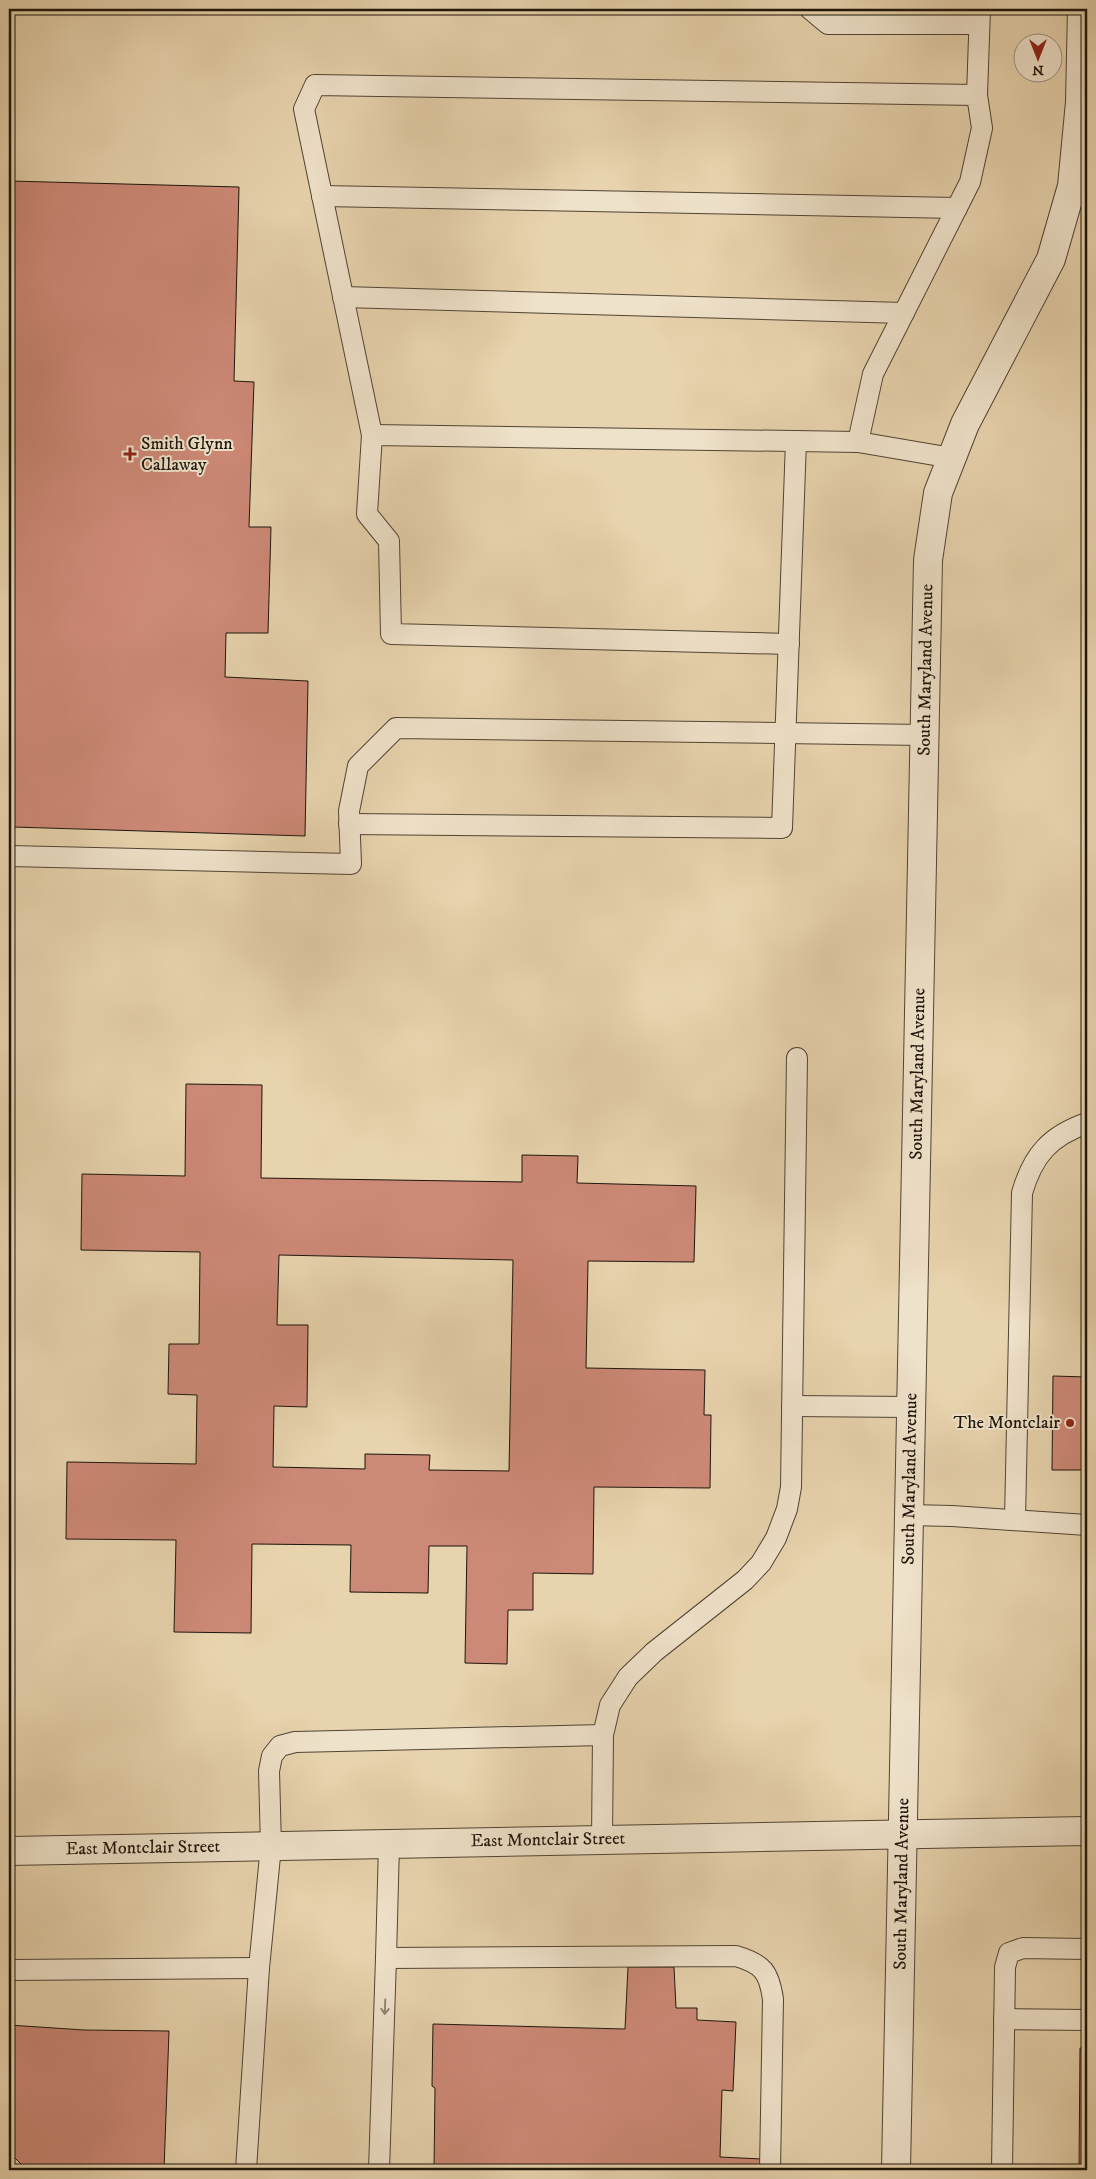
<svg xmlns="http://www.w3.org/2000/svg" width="1096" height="2179" viewBox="0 0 1096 2179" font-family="'IM FELL DW Pica',serif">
<rect width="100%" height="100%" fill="#e7d3ad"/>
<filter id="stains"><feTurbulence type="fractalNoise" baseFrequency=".004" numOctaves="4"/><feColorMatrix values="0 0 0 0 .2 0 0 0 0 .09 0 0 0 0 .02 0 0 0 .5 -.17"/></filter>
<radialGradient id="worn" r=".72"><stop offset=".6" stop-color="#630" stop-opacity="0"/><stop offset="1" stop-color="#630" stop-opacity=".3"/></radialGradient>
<g fill="#cd8977" stroke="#1d150b" fill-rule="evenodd">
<path d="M9,181L239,187L234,381L254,382L249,527H271L268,633H226L225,677L308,681L305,836L13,827L14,835H9Z"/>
<path d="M186,1084L262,1085L261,1178L522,1182V1155L578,1156L577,1183L696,1186L694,1262L588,1261L586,1368L705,1370L704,1415H711L710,1488L594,1487L593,1574L533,1573V1610H508L507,1664L465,1663L467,1546H429L428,1593L350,1592L351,1545L252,1544L251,1633L174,1632L176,1540L66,1539L67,1462L196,1464L197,1395L168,1394L169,1344H199L200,1252L81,1250L82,1174L185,1176ZM279,1255L513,1260L509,1471L429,1470L430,1455L365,1454V1469L273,1467L274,1406L307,1407L308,1325H277Z"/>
<path d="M1053,1376L1087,1377V1470H1052Z"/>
<path d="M628,1967H674L676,2008H697V2020L736,2022L733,2091L722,2090L720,2157L762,2159L763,2170H434L435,2088L432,2086L433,2024L625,2029Z"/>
<path d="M9,2025L84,2030L169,2031L164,2170H27L11,2154L9,2155Z"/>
<path d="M1080,2048H1087V2170H1079Z"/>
</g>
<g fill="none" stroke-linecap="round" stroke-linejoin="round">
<g stroke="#504434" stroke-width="22">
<g id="service">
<path d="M810,9L828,24H979"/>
<path d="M977,95L980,9"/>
<path d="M322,196L957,208"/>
<path d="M343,297L904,313"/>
<path d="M372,435L304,109L315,85L977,95L982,128L970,182L873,374L858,442"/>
<path d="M789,644L391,634L389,541L367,514L372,435L858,442L952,458"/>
<path d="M349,824L782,828L796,441"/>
<path d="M9,856L351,864L349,811L358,766L396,728L925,735"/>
<path d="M792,1406L911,1407"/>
<path d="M909,1515L952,1516L1087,1525"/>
<path d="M1015,1519L1022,1193C1033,1155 1050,1136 1087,1123"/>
<path d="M602,1839L603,1735L610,1705L628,1677L654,1652L745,1580L761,1563L776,1538L787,1509L791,1487L797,1058"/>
<path d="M389,1844L386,1958L736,1956C763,1964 769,1972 773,1999L770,2170"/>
<path d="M9,1970L259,1968"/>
<path d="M1004,2019L1087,2020"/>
<path d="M246,2170L259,1968L271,1846L269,1771L272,1756L280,1746L295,1742L603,1735"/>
<path d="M379,2170L386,1958"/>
<path d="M1002,2170L1005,1967L1009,1953L1023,1948L1087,1949"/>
</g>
</g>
<g stroke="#504434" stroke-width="30">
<g id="minor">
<path d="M9,1851L1087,1831"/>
<path d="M896,2170L928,560L938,493L965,424L1051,259L1072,186L1080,102L1082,9"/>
</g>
</g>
<use href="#service" stroke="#efe2ca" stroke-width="20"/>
<use href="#minor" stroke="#efe2ca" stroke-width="28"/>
</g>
<defs><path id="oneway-shaft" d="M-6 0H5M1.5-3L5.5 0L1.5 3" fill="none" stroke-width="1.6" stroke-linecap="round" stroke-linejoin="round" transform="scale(1.25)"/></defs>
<use stroke="#908674" href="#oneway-shaft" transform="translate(385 2007) rotate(92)"/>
<g fill="#8f2418" stroke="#efe2ca" stroke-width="2">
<path d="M127.5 446.5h5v5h5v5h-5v5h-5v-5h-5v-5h5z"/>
<circle cx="1070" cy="1423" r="5"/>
</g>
<g text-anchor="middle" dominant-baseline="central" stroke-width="4" stroke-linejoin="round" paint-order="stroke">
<g font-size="18" fill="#1d150b" stroke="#efe2ca" text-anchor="start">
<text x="141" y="444">Smith Glynn<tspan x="141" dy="21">Callaway</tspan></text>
<text x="1060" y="1423" text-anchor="end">The Montclair</text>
</g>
<g font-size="18" fill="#1d150b" stroke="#efe2ca">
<text transform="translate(926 670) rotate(-89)">South Maryland Avenue</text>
<text transform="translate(918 1074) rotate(-89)">South Maryland Avenue</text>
<text transform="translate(910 1479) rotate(-89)">South Maryland Avenue</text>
<text transform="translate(548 1840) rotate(-1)">East Montclair Street</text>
<text transform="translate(143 1848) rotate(-1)">East Montclair Street</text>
<text transform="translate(902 1884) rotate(-89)">South Maryland Avenue</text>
</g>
</g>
<rect width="1096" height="2179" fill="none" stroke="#e7d3ad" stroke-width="30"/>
<rect x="10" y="10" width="1076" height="2159" fill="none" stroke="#1d150b" stroke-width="2.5"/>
<rect x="15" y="15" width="1066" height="2149" fill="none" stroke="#1d150b"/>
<g transform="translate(1038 58) rotate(180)"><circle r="24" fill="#efe2ca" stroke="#9b907e"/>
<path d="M0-4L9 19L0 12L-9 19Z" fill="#8f2418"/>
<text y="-8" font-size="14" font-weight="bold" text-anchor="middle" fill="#1d150b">N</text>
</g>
<rect width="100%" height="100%" filter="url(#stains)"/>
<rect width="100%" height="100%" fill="url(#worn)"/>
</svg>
